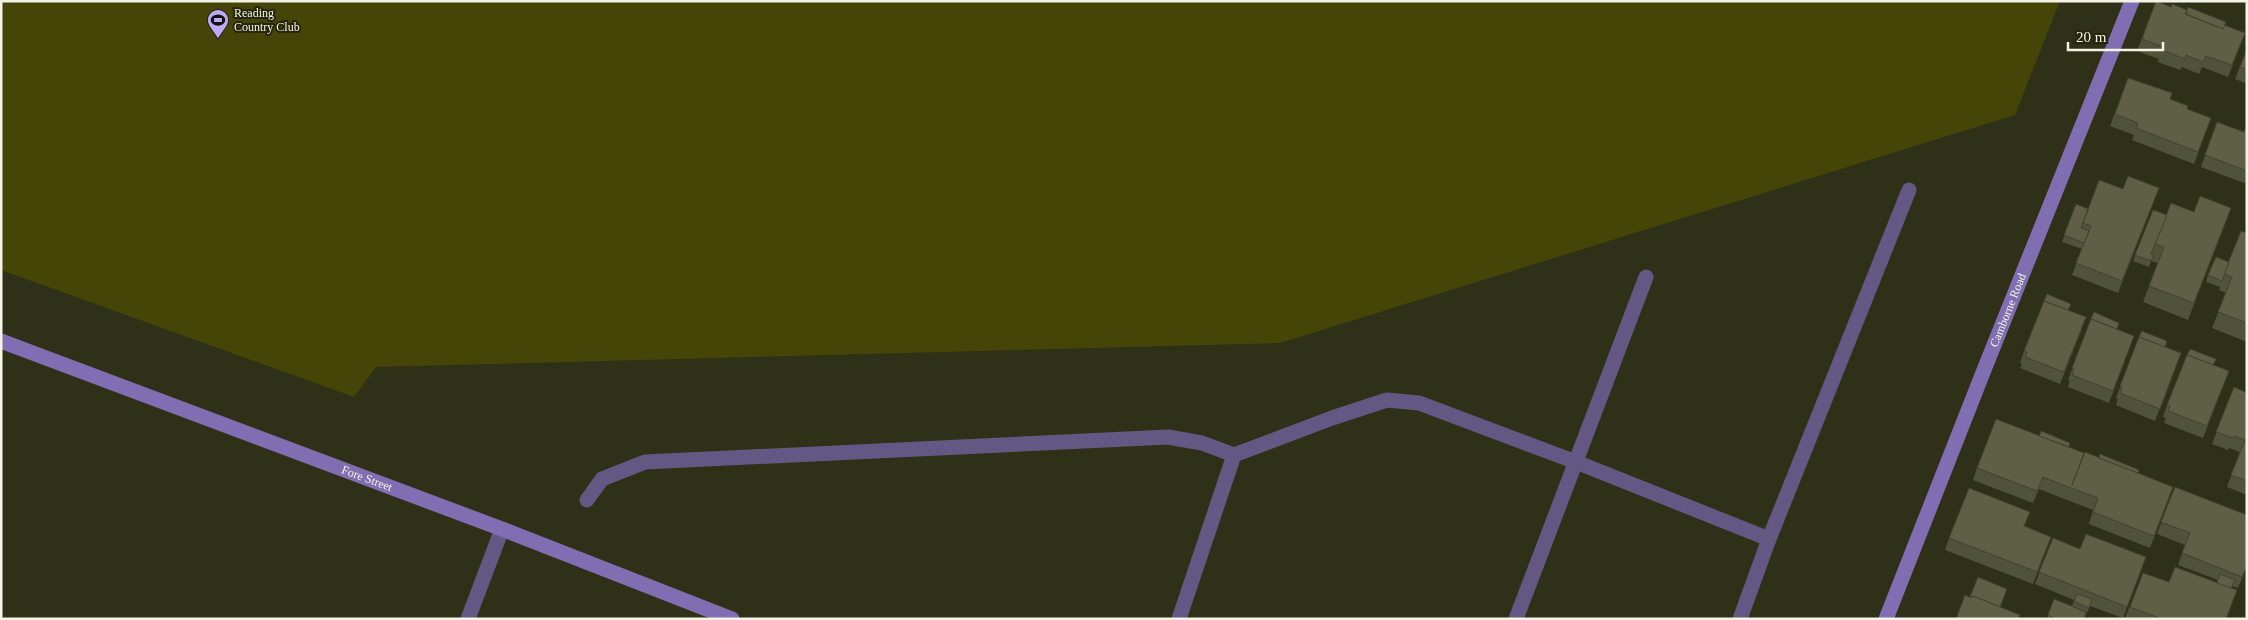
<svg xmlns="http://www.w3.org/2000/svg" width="2248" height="620" viewBox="0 0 2248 620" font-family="Georgia,serif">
<rect width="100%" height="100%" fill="#2f3018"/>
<path fill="#454508" d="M1,1H2060L2015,115L1280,343L376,367L354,397L1,270Z"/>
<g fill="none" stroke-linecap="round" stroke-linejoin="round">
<g stroke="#635883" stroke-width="15">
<path d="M587,500L602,479L645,462L1168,437L1202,443L1234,455L1332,418L1387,400L1419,403L1576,462L1769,539"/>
<path d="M1179,619L1234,455"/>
<path d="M1516,619L1646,277"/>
<path d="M1740,619L1769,539L1909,190"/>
</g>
<path stroke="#635883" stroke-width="15" d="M468,619L502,529"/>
<g stroke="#816eb2" stroke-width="15">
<path id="s1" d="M1,341L502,529L732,619"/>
<path id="s2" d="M1886,619L1984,370L2132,1"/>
</g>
</g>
<g fill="#51523b">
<path d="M2156,1L2170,7L2224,25L2245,33L2228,77L2202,67L2199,74L2182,67L2180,70L2158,62L2159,59L2137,51Z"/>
<path d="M2247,49V84L2235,79Z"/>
<path d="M2128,78L2187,109L2211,118L2194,164L2132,140L2134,135L2110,126Z"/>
<path d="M2217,122L2244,132L2247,125V184L2201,167Z"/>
<path d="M2159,188L2118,293L2072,275L2082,249L2062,242L2076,204L2088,209L2123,189Z"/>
<path d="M2231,208L2188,320L2143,302L2158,263L2151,261L2149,267L2133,261L2153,210L2167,215Z"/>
<path d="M2247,233V342L2212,328L2226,293L2219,290L2220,287L2206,282L2208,275L2229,262Z"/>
<path d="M2069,310L2082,329L2060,384L2020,368L2022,364L2020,363L2024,351Z"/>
<path d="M2091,319L2134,336L2109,403L2068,387L2070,381L2068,380Z"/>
<path d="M2139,337L2181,353L2155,421L2116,405L2118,399L2116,398Z"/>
<path d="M2213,365L2229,371L2203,438L2164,423L2166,418L2163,417L2167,405Z"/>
<path d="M2234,387L2247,393V495L2227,487L2240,452L2229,448L2228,450L2212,444Z"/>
<path d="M2039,436L2069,447L2072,485L2138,473L2169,499L2150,548L2089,524L2093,510L2067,500L2039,489L2033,503L1973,480L1977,468Z"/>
<path d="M2175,487L2247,566L2238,588L2232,586V588L2227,619L2125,618L2143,573L2169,582L2217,583L2218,580L2178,565L2185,545L2157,534Z"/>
<path d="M2025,526L2051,537L2033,584L1945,550L1949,538Z"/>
<path d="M2053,538L2080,549L2146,557L2123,618L2090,606L2084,619H2047L2054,599L2072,606L2074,600L2035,584Z"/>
</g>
<path fill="#424230" d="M2231,208L2225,225L2188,320L2194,303Z"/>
<g fill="#5e5f45" stroke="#424230">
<path d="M2156,1L2171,7L2172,4L2187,10L2185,14L2223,29L2224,25L2245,33L2232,65L2206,56L2203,62L2186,55L2185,59L2162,50L2163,47L2142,39Z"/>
<path d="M2188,7L2226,22L2223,29L2186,14Z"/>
<path d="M2247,49V70L2240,67Z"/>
<path d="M2128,78L2172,93L2170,99L2188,106L2187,109L2211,118L2198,152L2136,128L2138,123L2115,114Z"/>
<path d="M2217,122L2244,132L2247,125V171L2205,155Z"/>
<path d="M2128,176L2159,188L2122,281L2076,263L2091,226L2083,223L2099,180L2123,189Z"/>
<path d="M2200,196L2231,208L2194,303L2149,286L2164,247L2155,244L2171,203L2194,212Z"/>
<path d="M2076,204L2088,209L2081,228L2089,231L2084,243L2064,235Z"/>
<path d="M2153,210L2167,215L2151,254L2154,255L2151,261L2135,255Z"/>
<path d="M2241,231L2247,233V323L2218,312L2232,277L2225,274V271Z"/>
<path d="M2216,257L2229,262L2222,281L2208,275Z"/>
<path d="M2047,294L2071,304L2068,310L2044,301Z"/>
<path d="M2044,301L2086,317L2064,372L2025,357L2027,352L2024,351Z"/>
<path d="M2094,312L2119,323L2117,329L2091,319Z"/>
<path d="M2091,319L2134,336L2113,391L2072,375L2074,369L2072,368Z"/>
<path d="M2142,331L2167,341L2165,347L2139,337Z"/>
<path d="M2139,337L2181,353L2160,409L2120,393L2122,387L2120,386Z"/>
<path d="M2190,349L2216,359L2213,365L2187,355Z"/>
<path d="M2187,355L2229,371L2207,426L2168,411L2170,406L2167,405Z"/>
<path d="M2234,387L2247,393V481L2231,475L2245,440L2234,436L2233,438L2216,432Z"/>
<path d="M1996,419L2084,453L2072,485L2085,452L2173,487L2154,536L2093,512L2098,498L2071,488L2043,477L2037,491L1977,468Z"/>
<path d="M2041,431L2070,443L2069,447L2039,436Z"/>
<path d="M2100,454L2139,470L2138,473L2099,458Z"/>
<path d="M2175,487L2247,515V566L2242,577L2182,553L2190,533L2161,522Z"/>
<path d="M1969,488L2030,512L2024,526L2051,537L2037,572L1949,538Z"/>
<path d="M2086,534L2146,557L2127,607L2039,572L2053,538L2080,549Z"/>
<path d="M2175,567L2237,590L2226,619H2162L2130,607L2143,573L2169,582Z"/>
<path d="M2220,574L2235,580L2231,588L2217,583Z"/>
<path d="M1978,577L2007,589L2000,607L1973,596L1972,598L1970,597Z"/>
<path d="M2077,594L2092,599L2089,608L2074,601Z"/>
<path d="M1965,595L1972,598L1973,596L2020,615L2019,617L2022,619H1956Z"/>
<path d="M2054,599L2086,612L2084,619H2056L2048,615Z"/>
</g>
<defs>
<g id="stadium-pin" transform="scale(1.125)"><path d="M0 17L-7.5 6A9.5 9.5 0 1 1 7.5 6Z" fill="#bda9f5" stroke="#26260e"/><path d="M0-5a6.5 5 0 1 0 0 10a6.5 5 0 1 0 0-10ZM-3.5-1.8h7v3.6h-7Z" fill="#111"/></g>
</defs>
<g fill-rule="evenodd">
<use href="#stadium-pin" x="218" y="20"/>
</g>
<g text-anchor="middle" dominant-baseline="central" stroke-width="4" stroke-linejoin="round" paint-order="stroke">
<g font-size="12" fill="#f3f4e5" stroke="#26260e" text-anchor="start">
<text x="234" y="13">Reading<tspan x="234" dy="14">Country Club</tspan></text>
</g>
<g font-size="12" fill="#f3f4e5" stroke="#26260e">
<text stroke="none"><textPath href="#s2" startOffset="332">Camborne Road</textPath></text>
<text stroke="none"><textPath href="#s1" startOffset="391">Fore Street</textPath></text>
</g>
</g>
<rect width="2248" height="620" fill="none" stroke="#f3f4e5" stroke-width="5"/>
<path d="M2068 42v8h95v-8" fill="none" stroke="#f3f4e5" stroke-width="2.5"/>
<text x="2076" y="42" font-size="15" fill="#f3f4e5" stroke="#26260e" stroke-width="4" paint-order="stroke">20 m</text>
</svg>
